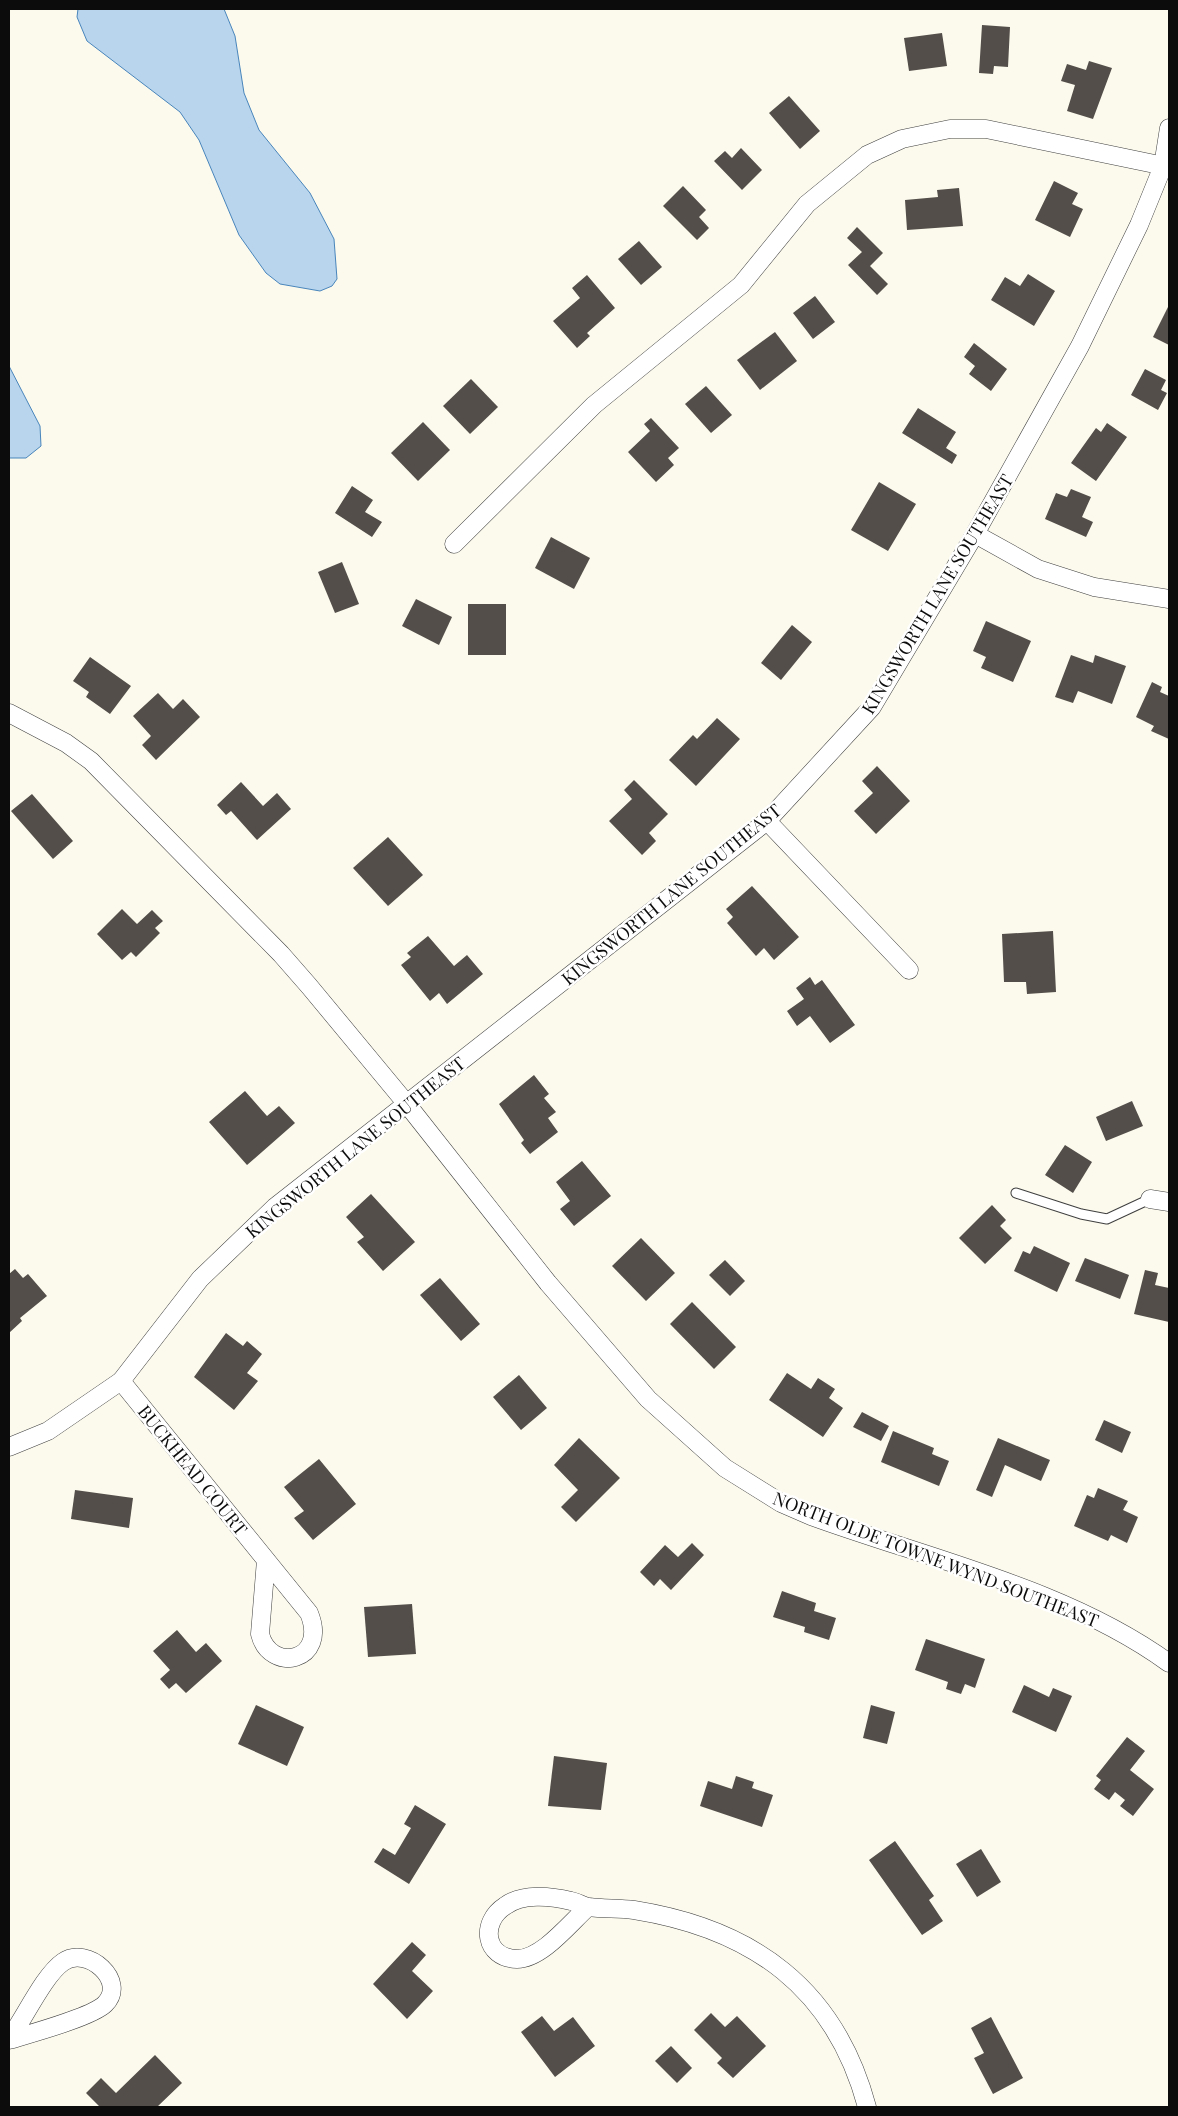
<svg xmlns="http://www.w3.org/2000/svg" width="1178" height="2116" viewBox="0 0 1178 2116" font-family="'Playfair Display',serif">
<rect width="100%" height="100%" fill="#fcfaed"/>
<g fill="#b8d5ed" stroke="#4985bb">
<path d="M78,9H224L235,36L244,93L259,130L310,193L334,239L337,279L332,286L320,291L280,284L266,273L239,235L199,140L180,112L87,41L77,17Z"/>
<path d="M9,366L40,426L41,446L26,458H9Z"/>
</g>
<g fill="#534e49">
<path d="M982,25L1010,27L1008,67L994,66L993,74L979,73Z"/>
<path d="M942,33L947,66L909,71L904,38Z"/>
<path d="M1089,61L1112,68L1093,119L1067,111L1075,85L1061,81L1067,64L1086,70Z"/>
<path d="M789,96L820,131L800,149L769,113Z"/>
<path d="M741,148L762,170L742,190L714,161L725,151L732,158Z"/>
<path d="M1054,181L1078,193L1072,204L1083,209L1070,237L1035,220Z"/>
<path d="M683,186L706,210L699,217L709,228L697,240L663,206Z"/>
<path d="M959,188L963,226L907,230L905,200L938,197L937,190Z"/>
<path d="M857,227L883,253L870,266L888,284L877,295L848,265L862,252L847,238Z"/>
<path d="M639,241L662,267L641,285L618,259Z"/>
<path d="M1028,274L1055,291L1034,326L991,300L1005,277L1020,286Z"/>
<path d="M587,275L615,308L587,333L590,336L577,348L553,321L580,298L572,288Z"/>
<path d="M815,296L835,322L813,339L793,313Z"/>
<path d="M1169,305V345L1153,337Z"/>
<path d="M775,332L797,361L760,390L737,360Z"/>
<path d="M974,343L1007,369L991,391L969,374L975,366L964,357Z"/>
<path d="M1145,369L1166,380L1161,390L1167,393L1158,410L1131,395Z"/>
<path d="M471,379L498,407L470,434L443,406Z"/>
<path d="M706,386L732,415L711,433L685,404Z"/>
<path d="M918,408L956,432L946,448L957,455L952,464L902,433Z"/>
<path d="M651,418L679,448L668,458L674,465L656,482L628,452L650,431L644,424Z"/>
<path d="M423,422L450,450L418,481L391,453Z"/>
<path d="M1107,423L1127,437L1096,481L1071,463L1096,428L1101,432Z"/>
<path d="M879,482L916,504L888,551L851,530Z"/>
<path d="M352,486L373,500L365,512L382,522L372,537L335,513Z"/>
<path d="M1071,489L1091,497L1082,517L1093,522L1086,537L1045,519L1056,493L1067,497Z"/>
<path d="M551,537L590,558L574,589L535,568Z"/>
<path d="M342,562L359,604L335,613L318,572Z"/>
<path d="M416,599L452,617L439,645L402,626Z"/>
<rect x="468" y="604" width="38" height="51"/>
<path d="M986,621L1031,641L1013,682L981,668L986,657L973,651Z"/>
<path d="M792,625L812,642L781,680L761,663Z"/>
<path d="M1071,655L1093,663L1095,655L1126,666L1112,704L1078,691L1073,703L1055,697Z"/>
<path d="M90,657L131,686L110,714L86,697L89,692L73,681Z"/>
<path d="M1152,682L1162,687L1160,692L1169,696V739L1151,731L1154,726L1136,717Z"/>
<path d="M158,693L173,709L183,699L200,717L156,760L142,745L151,736L133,716Z"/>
<path d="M717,718L740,739L696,786L669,760L693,735L697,739Z"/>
<path d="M877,766L910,801L876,834L854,811L873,793L862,781Z"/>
<path d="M634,780L668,814L649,833L656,841L642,855L609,821L632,799L624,790Z"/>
<path d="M241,782L263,806L277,793L291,809L257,840L231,811L226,815L217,805Z"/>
<path d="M32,794L73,841L53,859L11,811Z"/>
<path d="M388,837L423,875L388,906L353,868Z"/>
<path d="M752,886L799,937L774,960L764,948L756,956L727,923L733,917L726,909Z"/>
<path d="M122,909L137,924L152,910L163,921L155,928L160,933L136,957L131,952L122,960L97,934Z"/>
<path d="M1053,931L1056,992L1027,994L1026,982H1004L1002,934Z"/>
<path d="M428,936L454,966L467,955L483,974L447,1004L439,993L430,1001L401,965L411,957L407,953Z"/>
<path d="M810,977L815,985L822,980L855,1025L830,1043L810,1016L797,1026L787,1011L804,999L796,988Z"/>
<path d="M534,1075L549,1094L544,1098L556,1112L548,1118L558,1132L530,1154L521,1143L524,1140L499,1104Z"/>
<path d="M245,1091L267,1116L279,1106L295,1123L247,1165L209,1122Z"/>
<path d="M1132,1101L1143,1126L1106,1141L1096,1117Z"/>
<path d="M1065,1145L1092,1162L1073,1193L1045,1175Z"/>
<path d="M582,1161L611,1196L574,1226L560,1209L570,1201L556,1182Z"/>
<path d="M371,1194L415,1242L383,1271L357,1242L364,1237L346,1217Z"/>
<path d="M992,1205L1006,1220L1000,1226L1012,1238L985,1264L959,1238Z"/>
<path d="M641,1238L675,1273L646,1301L612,1266Z"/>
<path d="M1034,1246L1070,1263L1057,1292L1014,1271L1023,1251L1030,1254Z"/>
<path d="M1085,1258L1129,1275L1120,1299L1075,1281Z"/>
<path d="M725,1260L745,1281L730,1296L709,1275Z"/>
<path d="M15,1269L23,1278L28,1274L47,1296L20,1318L22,1321L9,1333V1274Z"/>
<path d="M1145,1270L1158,1273L1155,1285L1169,1288V1322L1134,1314Z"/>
<path d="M440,1278L480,1324L461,1341L420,1295Z"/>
<path d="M692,1302L736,1347L714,1369L670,1324Z"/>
<path d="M226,1333L243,1346L247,1341L262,1354L247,1373L258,1381L234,1410L194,1377Z"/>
<path d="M787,1373L811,1389L818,1378L835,1389L829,1398L843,1408L823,1437L769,1400Z"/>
<path d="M519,1375L547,1408L521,1430L493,1397Z"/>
<path d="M862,1412L889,1426L881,1441L853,1427Z"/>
<path d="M1104,1420L1131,1432L1122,1453L1095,1440Z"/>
<path d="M893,1431L934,1448L932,1454L949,1461L939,1486L881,1462Z"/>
<path d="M579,1438L620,1478L576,1522L561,1507L578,1490L554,1465Z"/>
<path d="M998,1438L1050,1460L1041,1481L1005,1465L992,1497L976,1490Z"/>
<path d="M319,1459L356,1504L313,1540L294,1518L304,1511L284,1487Z"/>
<path d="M1098,1488L1128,1501L1123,1510L1138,1517L1127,1543L1111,1535L1108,1541L1074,1526L1087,1495L1094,1498Z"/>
<path d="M75,1490L133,1498L129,1528L71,1519Z"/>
<path d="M692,1543L704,1555L671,1590L660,1579L654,1586L640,1572L665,1545L678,1557Z"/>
<path d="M782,1591L816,1603L814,1611L836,1618L829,1640L804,1632L805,1627L773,1617Z"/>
<path d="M412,1604L416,1654L368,1657L364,1607Z"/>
<path d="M177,1630L196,1652L206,1643L222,1661L186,1693L176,1683L169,1689L160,1679L170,1670L153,1651Z"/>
<path d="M926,1639L985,1659L975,1688L965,1684L961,1694L946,1689L948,1682L915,1670Z"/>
<path d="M1024,1685L1049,1697L1053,1688L1072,1696L1056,1732L1012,1712Z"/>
<path d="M256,1705L304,1727L287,1766L238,1744Z"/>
<path d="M871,1705L895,1712L887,1744L863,1738Z"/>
<path d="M1127,1737L1145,1751L1130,1770L1154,1789L1133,1816L1120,1806L1125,1800L1115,1792L1109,1800L1094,1789L1101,1780L1096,1776Z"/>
<path d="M554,1756L607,1763L601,1810L548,1806Z"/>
<path d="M736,1776L754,1782L752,1788L773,1795L762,1827L700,1806L708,1781L732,1789Z"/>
<path d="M415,1805L446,1824L409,1884L374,1862L383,1848L395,1855L411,1828L404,1824Z"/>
<path d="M895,1841L934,1896L929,1900L943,1921L922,1935L869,1860Z"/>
<path d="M981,1849L1001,1882L977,1897L956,1864Z"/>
<path d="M412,1942L426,1955L412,1971L433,1991L407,2019L373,1984Z"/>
<path d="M711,2013L725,2027L737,2016L766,2046L733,2078L717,2063L722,2058L694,2030Z"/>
<path d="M542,2016L554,2031L573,2017L595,2046L555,2077L521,2032Z"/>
<path d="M991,2017L1023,2078L993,2094L974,2058L984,2053L971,2028Z"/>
<path d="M671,2046L692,2068L677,2083L655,2061Z"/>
<path d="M155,2055L182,2083L157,2107H100L86,2093L101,2078L116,2093Z"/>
</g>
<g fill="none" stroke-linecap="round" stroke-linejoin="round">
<g stroke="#3f3f3f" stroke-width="11">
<path id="lane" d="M1016,1193L1081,1214L1107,1219L1150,1199"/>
</g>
<g stroke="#3f3f3f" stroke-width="19">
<g id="street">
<path d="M975,534L1038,569L1094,587L1169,599"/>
<path d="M454,544L594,405L741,285L807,204L867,155L902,139L950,129H986L1169,167"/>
<path d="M9,713L66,743L91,761L281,954L309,986L406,1103L548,1283L648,1399L725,1468L781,1503L811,1516C929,1559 1067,1589 1169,1663"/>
<path d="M767,821L909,970"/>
<path d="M1150,1199L1169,1202"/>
<path d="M121,1381L309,1613C329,1662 270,1674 260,1634L266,1560"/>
<path d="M9,1447L48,1431L121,1381L200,1279L275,1207L767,821L872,707L975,534L1080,346L1139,225L1163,166L1169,128"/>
<path d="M588,1907C570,1923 542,1959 517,1959C484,1958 480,1922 505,1906C522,1893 551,1896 571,1901C577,1902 583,1906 589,1907C603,1909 619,1908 634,1910C753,1929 835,1988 867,2107"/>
<path d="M9,2039C24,2019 44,1975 63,1962C87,1945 128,1981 105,2004C92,2017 29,2034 9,2040"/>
</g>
</g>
<use href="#lane" stroke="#fff" stroke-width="9"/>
<use href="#street" stroke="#fff" stroke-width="18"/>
</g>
<g text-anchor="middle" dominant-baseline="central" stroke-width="5" stroke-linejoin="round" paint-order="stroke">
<g font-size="18" fill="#0c0c0c" stroke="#fff">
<text transform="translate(937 594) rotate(-59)">KINGSWORTH LANE SOUTHEAST</text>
<text transform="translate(671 894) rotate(-39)">KINGSWORTH LANE SOUTHEAST</text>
<text transform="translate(355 1147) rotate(-39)">KINGSWORTH LANE SOUTHEAST</text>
<text transform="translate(193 1470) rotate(51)">BUCKHEAD COURT</text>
<text transform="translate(936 1559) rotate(21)">NORTH OLDE TOWNE WYND SOUTHEAST</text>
</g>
</g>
<rect width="1178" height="2116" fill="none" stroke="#0c0c0c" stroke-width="20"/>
</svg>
